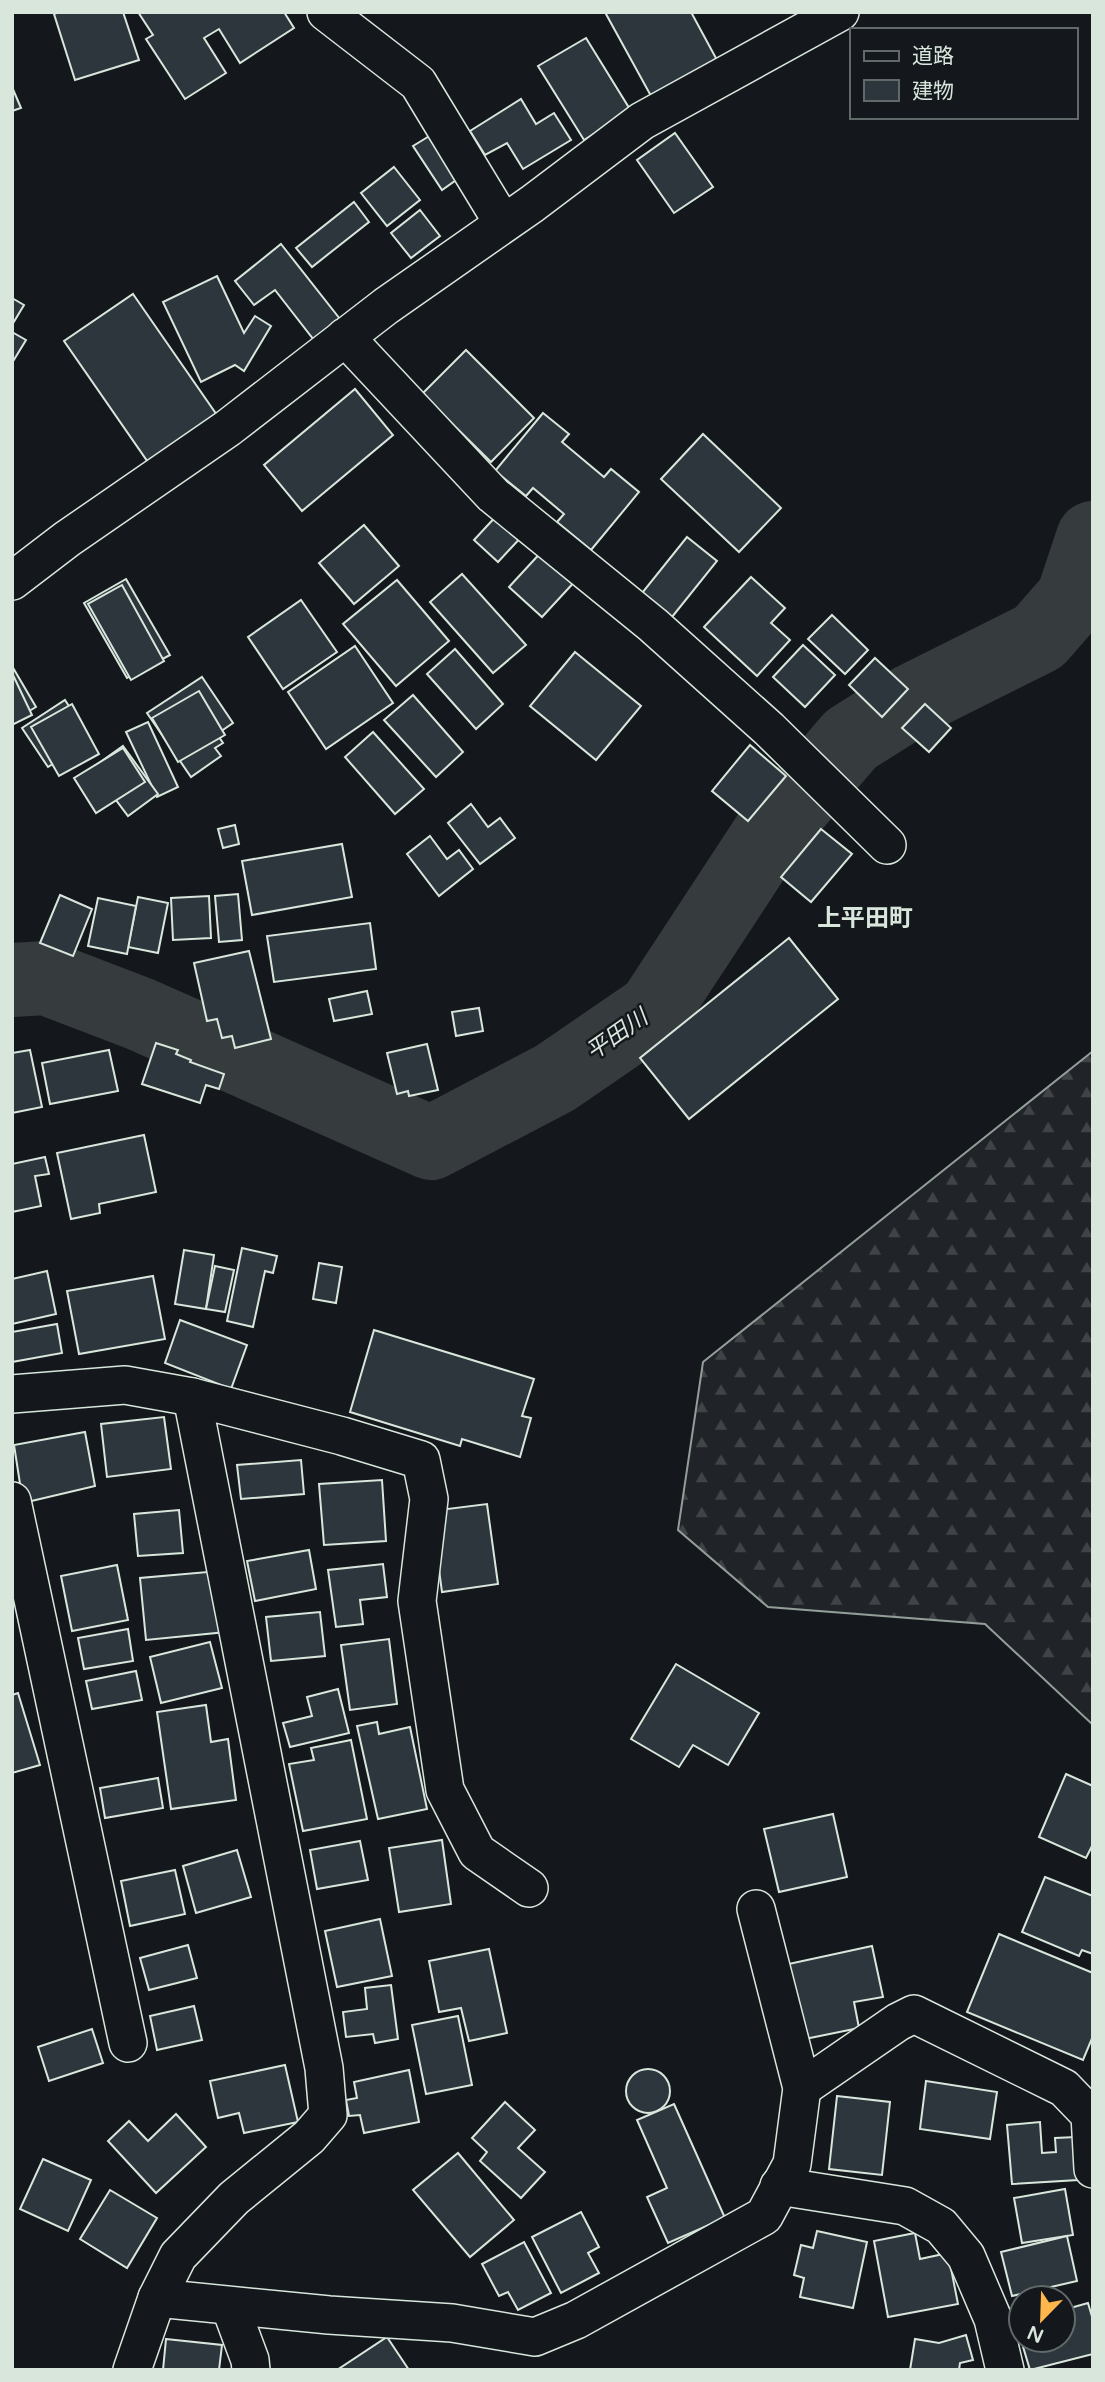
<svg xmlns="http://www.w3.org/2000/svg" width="1105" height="2382" viewBox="0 0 1105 2382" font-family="'Varela Round','Noto Sans JP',sans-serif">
<defs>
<pattern id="forest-firs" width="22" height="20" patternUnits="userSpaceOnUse" patternTransform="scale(1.75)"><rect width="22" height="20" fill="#202428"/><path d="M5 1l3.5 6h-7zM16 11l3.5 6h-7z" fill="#404447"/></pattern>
</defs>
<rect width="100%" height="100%" fill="#14181c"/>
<path fill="url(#forest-firs)" stroke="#939e99" stroke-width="2" d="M1093,1051V1725L985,1624L768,1607L678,1530L703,1362Z"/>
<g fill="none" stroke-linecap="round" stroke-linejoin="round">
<path stroke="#363b3e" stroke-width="74" d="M12,980L46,978L140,1014L431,1143L555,1078L654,1010L770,833L851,739L913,700L1039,637L1073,598L1093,538"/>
</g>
<g fill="#2c363c" stroke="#d8e6dc" stroke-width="2">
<path d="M59,12H123L139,60L75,80L54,14Z"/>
<path d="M138,12H284L294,28L240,63L219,29L204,38L226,73L185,99L146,39L153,35Z"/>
<path d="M609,12H691L717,60L651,96L606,14Z"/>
<path d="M586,38L631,111L584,140L538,66Z"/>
<path d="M12,87L21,108L12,111Z"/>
<path d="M521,99L536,124L554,113L571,140L523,169L507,143L485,155L470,131Z"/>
<path d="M675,133L713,187L674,213L637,160Z"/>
<path d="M431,135L459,178L442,190L413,146Z"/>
<path d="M394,167L420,200L387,226L361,193Z"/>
<path d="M354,202L369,222L312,267L296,248Z"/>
<path d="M420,210L440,236L411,258L391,233Z"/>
<path d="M281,244L340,319L314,340L275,290L254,305L235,281Z"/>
<path d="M217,276L244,333L255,316L271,326L244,371L235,365L201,382L163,302Z"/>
<path d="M133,294L219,418L150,465L64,341Z"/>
<path d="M12,298L24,305L12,325Z"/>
<path d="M12,332L26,340L12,363Z"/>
<path d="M466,350L534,418L491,462L422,394Z"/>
<path d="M355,389L393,435L302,511L264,465Z"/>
<path d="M543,413L569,434L562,442L604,477L611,469L639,492L591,550L557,522L564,514L533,488L526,496L495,471Z"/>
<path d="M703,434L781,508L739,552L661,479Z"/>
<path d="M500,512L524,534L498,562L474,540Z"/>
<path d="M364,525L399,566L354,604L319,563Z"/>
<path d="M687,537L717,561L672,617L642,593Z"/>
<path d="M545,548L578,578L542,617L509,587Z"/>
<path d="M462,574L526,645L493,673L430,602Z"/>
<path d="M751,577L785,608L771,623L790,640L757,676L704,627Z"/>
<path d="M126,579L170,655L127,678L84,603Z"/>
<path d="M397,580L449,641L396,686L343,624Z"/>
<path d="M122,585L164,661L131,680L88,604Z"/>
<path d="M301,600L337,652L283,689L248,637Z"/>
<path d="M832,615L868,650L845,674L808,639Z"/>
<path d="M803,645L835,675L805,707L773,677Z"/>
<path d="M355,646L393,703L326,749L288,692Z"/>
<path d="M455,649L503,704L476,729L427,674Z"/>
<path d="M575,652L641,706L596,760L530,706Z"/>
<path d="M875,658L908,689L882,717L849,685Z"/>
<path d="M12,666L36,707L12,721Z"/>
<path d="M12,673L32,715L12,725Z"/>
<path d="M202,677L233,723L217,734L223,743L215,748L221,756L191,777L147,713Z"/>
<path d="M199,691L225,735L178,762L152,718Z"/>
<path d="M413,695L463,752L436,777L384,720Z"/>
<path d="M65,700L91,740L48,767L22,728Z"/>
<path d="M72,704L99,754L59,776L31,727Z"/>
<path d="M925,704L951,728L929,752L902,728Z"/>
<path d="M148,722L178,787L157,797L126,732Z"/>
<path d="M373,732L424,789L395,814L345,757Z"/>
<path d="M750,745L786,776L748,821L712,791Z"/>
<path d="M123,746L158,794L128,816L92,768Z"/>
<path d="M123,748L145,782L96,813L74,778Z"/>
<path d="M471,804L488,827L500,818L515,838L480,864L448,823Z"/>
<path d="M235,825L239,844L223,848L218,829Z"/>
<path d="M821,829L852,854L811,902L781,877Z"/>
<path d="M430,836L447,859L459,850L473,869L439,896L407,854Z"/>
<path d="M342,844L352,897L252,915L242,861Z"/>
<path d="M238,894L242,940L219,942L215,896Z"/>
<path d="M60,895L92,909L73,956L40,943Z"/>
<path d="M209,896L211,938L173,940L171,898Z"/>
<path d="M138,897L168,903L158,953L128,947Z"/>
<path d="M98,898L136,906L127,954L88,946Z"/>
<path d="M370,923L376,969L274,982L267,936Z"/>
<path d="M789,938L838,999L689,1119L640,1058Z"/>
<path d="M249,951L271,1039L235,1048L232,1036L222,1038L217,1019L207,1021L194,963Z"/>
<path d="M367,991L372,1014L334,1021L329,999Z"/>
<path d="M479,1008L483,1031L456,1036L452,1012Z"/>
<path d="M156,1043L178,1050L176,1054L191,1060L190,1062L224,1074L219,1089L206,1085L200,1103L142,1084Z"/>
<path d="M427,1044L438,1090L409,1096L408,1091L397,1094L387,1053Z"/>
<path d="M30,1050L42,1107L12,1113V1053Z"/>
<path d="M109,1050L118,1091L50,1104L42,1063Z"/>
<path d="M144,1135L156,1192L99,1204L100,1213L71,1219L57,1153Z"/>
<path d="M45,1157L49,1174L35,1176L41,1206L12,1212V1164Z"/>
<path d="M242,1248L277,1256L273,1273L265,1271L253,1327L227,1321Z"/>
<path d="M184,1250L214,1255L206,1309L175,1304Z"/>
<path d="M319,1263L342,1267L336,1303L313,1299Z"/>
<path d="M215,1266L234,1270L225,1312L206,1309Z"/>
<path d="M47,1271L56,1314L12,1324V1279Z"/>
<path d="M153,1276L165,1339L79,1354L67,1291Z"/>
<path d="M180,1320L247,1345L231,1389L165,1363Z"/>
<path d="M57,1324L62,1353L12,1362V1332Z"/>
<path d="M374,1330L534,1379L522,1416L531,1418L520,1457L462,1439L460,1446L350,1412Z"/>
<path d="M164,1417L171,1469L107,1477L101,1424Z"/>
<path d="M85,1432L95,1486L23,1503L14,1445Z"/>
<path d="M301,1460L304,1494L241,1499L237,1465Z"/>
<path d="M382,1480L386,1541L324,1545L319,1484Z"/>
<path d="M487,1504L498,1584L442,1592L431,1511Z"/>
<path d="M179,1510L183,1553L138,1556L134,1514Z"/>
<path d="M309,1550L316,1589L255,1601L247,1561Z"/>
<path d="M383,1564L387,1597L360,1600L363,1624L336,1627L328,1570Z"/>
<path d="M117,1565L128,1620L72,1631L61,1576Z"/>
<path d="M219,1571L226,1632L146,1640L140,1578Z"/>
<path d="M320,1612L325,1656L271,1661L266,1617Z"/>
<path d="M128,1629L133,1661L84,1669L78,1638Z"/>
<path d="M389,1639L397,1704L350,1710L341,1645Z"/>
<path d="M210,1642L222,1688L161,1703L150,1657Z"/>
<path d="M676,1664L759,1713L728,1765L693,1745L679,1767L631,1739Z"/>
<path d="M136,1671L142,1700L92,1709L86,1681Z"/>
<path d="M338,1689L349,1733L290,1747L283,1723L312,1716L307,1697Z"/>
<path d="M18,1693L40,1765L12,1773V1695Z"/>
<path d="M206,1705L211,1742L228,1739L236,1800L171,1809L157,1712Z"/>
<path d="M377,1722L379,1734L410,1727L427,1809L378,1819L357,1726Z"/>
<path d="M351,1740L367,1819L303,1831L289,1764L314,1760L311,1748Z"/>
<path d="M1066,1774L1093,1786V1844L1086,1858L1039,1837Z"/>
<path d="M158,1778L163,1808L105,1818L100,1788Z"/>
<path d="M833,1814L847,1877L779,1892L764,1829Z"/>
<path d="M442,1840L451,1904L399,1912L389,1848Z"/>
<path d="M360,1841L368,1880L317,1889L310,1850Z"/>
<path d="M237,1850L251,1897L196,1913L183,1866Z"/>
<path d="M175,1870L185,1914L130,1926L121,1881Z"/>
<path d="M1045,1877L1093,1896V1954L1082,1950L1079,1956L1022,1932Z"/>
<path d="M380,1919L392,1976L337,1987L325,1931Z"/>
<path d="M999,1934L1093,1973V2036L1083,2060L967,2012Z"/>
<path d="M188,1945L197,1978L149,1990L140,1958Z"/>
<path d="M872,1946L883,1997L854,2002L859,2028L800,2040L784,1965Z"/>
<path d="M489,1949L507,2033L469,2041L461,2008L439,2012L429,1961Z"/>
<path d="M391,1985L398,2039L375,2043L373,2034L346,2037L343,2012L367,2009L365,1988Z"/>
<path d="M194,2006L202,2040L157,2050L150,2016Z"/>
<path d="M458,2016L472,2085L426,2094L412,2025Z"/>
<path d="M92,2029L103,2063L49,2081L38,2047Z"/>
<path d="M285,2065L298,2122L244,2133L239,2113L218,2118L210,2081Z"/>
<circle cx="648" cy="2091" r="22"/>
<path d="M409,2070L419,2122L364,2133L360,2115L349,2116L346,2100L357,2098L354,2082Z"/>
<path d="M926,2081L997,2092L990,2139L920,2129Z"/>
<path d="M837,2096L890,2102L882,2175L829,2169Z"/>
<path d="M505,2102L535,2130L518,2148L545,2172L521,2198L480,2161L487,2152L472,2138Z"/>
<path d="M674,2104L725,2218L668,2243L647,2197L667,2188L637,2120Z"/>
<path d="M176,2114L206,2147L156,2193L108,2141L129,2121L148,2141Z"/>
<path d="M1040,2122L1042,2153L1056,2152L1055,2138L1076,2137L1078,2180L1012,2184L1007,2125Z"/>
<path d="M458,2153L514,2220L470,2257L413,2190Z"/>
<path d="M43,2159L91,2180L68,2231L20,2209Z"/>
<path d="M1065,2189L1073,2235L1022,2243L1014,2198Z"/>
<path d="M110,2190L157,2218L127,2268L80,2239Z"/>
<path d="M581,2212L599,2247L588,2253L599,2273L561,2293L532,2237Z"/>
<path d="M817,2231L867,2242L853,2308L800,2297L804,2278L794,2275L801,2245L813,2248Z"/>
<path d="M915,2233L920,2259L948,2253L958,2304L888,2317L874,2241Z"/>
<path d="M1067,2236L1077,2281L1012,2296L1001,2252Z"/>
<path d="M524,2242L551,2293L518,2310L508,2292L499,2296L482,2264Z"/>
<path d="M1088,2303L1093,2320V2354L1030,2370L1021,2340H1063V2310Z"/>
<path d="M966,2335L973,2360L960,2363L959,2370H910L915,2339L939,2343Z"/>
<path d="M387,2337L409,2370H337Z"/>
<path d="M166,2339L222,2345L219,2370H163Z"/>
</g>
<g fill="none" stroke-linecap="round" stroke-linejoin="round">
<g stroke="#d8e6dc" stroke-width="40">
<g id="minor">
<path d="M326,12L418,83L503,223"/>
<path d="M345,337L493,495L653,625L769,729L887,845"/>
<path d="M12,581L67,539L228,428L386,306L532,204L642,121L840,12"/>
<path d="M12,1394L125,1385L192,1397L342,1436L421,1460L429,1499L417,1601L445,1790L477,1852L529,1888"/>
<path d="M12,1501L128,2043"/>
<path d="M802,2088L898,2022L914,2014L1064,2088L1090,2115L1093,2169"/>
<path d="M779,2186L905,2206L941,2226L966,2256L993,2319L1005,2370"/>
<path d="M157,2298L329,2315L452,2323L535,2337L576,2320L764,2216L792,2164L802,2088L756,1909"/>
<path d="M230,2306L250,2360L251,2370"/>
<path d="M132,2370L157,2298L178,2256L234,2198L309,2137L328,2115L324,2068L192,1397"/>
</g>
</g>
<use href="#minor" stroke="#14181c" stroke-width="37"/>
</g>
<g text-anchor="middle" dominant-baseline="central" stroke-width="5" stroke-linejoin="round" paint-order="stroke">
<g font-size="23" font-style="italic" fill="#d8e6dc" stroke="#14181c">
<text transform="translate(617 1035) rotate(-35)">平田川</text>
</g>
<g font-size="24" font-weight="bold" fill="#d8e6dc" stroke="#14181c">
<text x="865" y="918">上平田町</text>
</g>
</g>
<rect width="1105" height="2382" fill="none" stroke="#d8e6dc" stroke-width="28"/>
<rect x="850" y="28" width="228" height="91" fill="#14181c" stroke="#626a69" stroke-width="2"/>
<rect x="864" y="51" width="35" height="10" fill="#14181c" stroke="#626a69" stroke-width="2"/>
<text x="912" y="63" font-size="21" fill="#d8e6dc">道路</text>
<rect x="864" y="80" width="35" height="21" fill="#2c363c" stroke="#626a69" stroke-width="2"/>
<text x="912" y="98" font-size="21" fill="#d8e6dc">建物</text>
<g transform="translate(1042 2319) rotate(203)"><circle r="33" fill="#14181c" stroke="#626a69" stroke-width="2"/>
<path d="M0-5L12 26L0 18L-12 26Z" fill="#ffb74d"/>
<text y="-10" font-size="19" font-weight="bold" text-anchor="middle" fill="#d8e6dc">N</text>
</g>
</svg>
